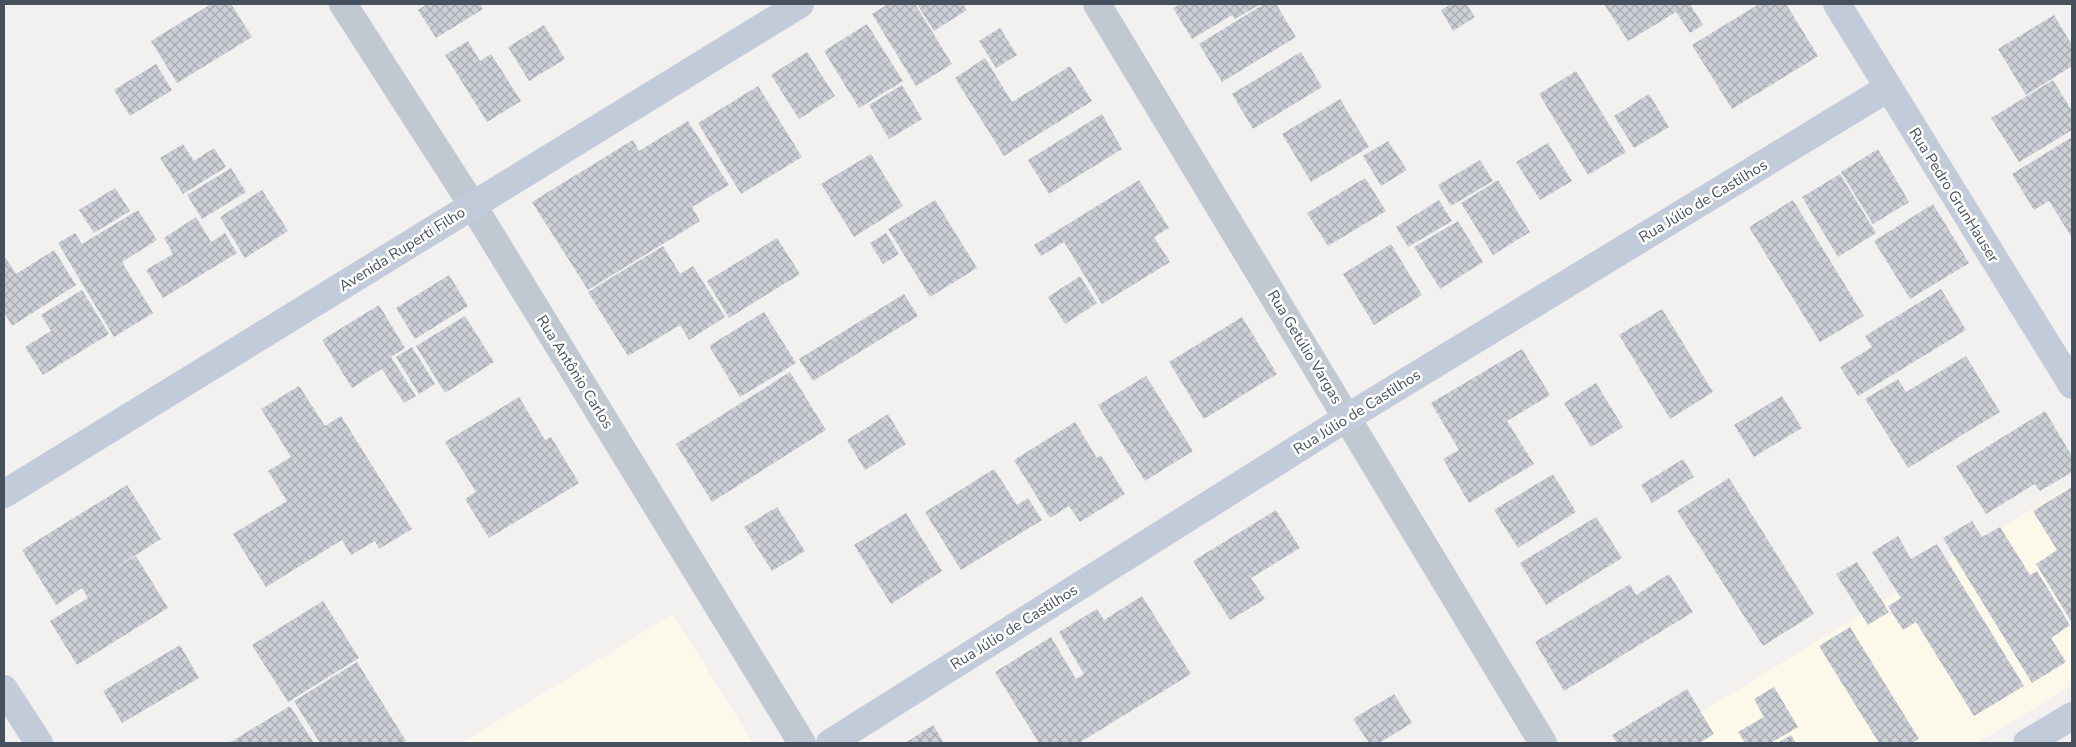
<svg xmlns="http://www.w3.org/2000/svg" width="2076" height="747" viewBox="0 0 2076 747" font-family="'Nunito Sans',sans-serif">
<defs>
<pattern id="building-cross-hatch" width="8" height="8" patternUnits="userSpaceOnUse" patternTransform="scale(1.25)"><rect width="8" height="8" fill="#cccfd5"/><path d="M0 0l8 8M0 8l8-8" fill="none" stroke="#a7aab0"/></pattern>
</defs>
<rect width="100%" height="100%" fill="#f3f0f0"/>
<g fill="#fdf9ea">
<path d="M2072,485V685L1977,743H1651Z"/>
<path d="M673,614L753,743H462Z"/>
</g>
<g fill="url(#building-cross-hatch)">
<path d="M211,4H231L252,37L177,83L151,41Z"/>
<path d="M427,4H480L483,9L436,38L418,10Z"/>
<path d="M888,4H915L952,64L916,86L872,14Z"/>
<path d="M917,4H963L967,10L934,31Z"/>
<path d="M1181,4H1261L1235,19L1232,15L1192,39L1173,8Z"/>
<path d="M1264,4H1276L1296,37L1222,82L1199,44Z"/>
<path d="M1451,4H1466L1475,17L1453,31L1441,10Z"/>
<path d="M1604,4H1690L1703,25L1690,33L1676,12L1628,41Z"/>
<path d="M1759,4H1786L1818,56L1732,109L1692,45Z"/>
<path d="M2054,15L2072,45V66L2026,95L1998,49Z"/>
<path d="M867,24L903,81L859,108L824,51Z"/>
<path d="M544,25L565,59L529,81L508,47Z"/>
<path d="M1000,28L1017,55L996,68L979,41Z"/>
<path d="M468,41L480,61L491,54L521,101L487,122L445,55Z"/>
<path d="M807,52L835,96L799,119L771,75Z"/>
<path d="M1301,52L1322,87L1253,129L1232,94Z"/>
<path d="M985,58L1012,102L1070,66L1092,101L1004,156L955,78Z"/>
<path d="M156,64L172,90L130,116L114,90Z"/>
<path d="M1576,71L1626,152L1588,175L1539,94Z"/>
<path d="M2053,80L2072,111V130L2019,162L1991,118Z"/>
<path d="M902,85L922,119L889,139L869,105Z"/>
<path d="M758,86L802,157L741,194L698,123Z"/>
<path d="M1649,94L1669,127L1634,148L1614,116Z"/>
<path d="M1340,99L1369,147L1311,182L1282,134Z"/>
<path d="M1102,114L1122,149L1049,194L1028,160Z"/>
<path d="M688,121L729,185L692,207L700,221L588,290L532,202L633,140L639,151Z"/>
<path d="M2072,137V238L2049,201L2034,210L2012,174Z"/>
<path d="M1388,141L1407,170L1381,186L1363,156Z"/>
<path d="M1548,143L1572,181L1540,200L1516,162Z"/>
<path d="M183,144L194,161L214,148L226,167L183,194L160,158Z"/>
<path d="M1878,149L1909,202L1873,224L1841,172Z"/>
<path d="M871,154L903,206L854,237L821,184Z"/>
<path d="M1480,160L1493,181L1451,206L1438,185Z"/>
<path d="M231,168L246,192L202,219L187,195Z"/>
<path d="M1840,174L1876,233L1838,257L1802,197Z"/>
<path d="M1365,178L1386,211L1328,246L1307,213Z"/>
<path d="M1139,180L1169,228L1154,237L1170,262L1102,304L1064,242L1041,256L1034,245Z"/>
<path d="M1498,180L1530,232L1493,255L1461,203Z"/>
<path d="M115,188L130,211L94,233L79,210Z"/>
<path d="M262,190L288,231L245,258L220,217Z"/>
<path d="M935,200L977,268L930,297L888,229Z"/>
<path d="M1439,200L1452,221L1408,247L1396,227Z"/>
<path d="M1793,200L1864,316L1820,342L1749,227Z"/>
<path d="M1933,204L1969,263L1910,299L1874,241Z"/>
<path d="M138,210L157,240L122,262L153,313L114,337L58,243L75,233L82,244Z"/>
<path d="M196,217L211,242L225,233L237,253L163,298L146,270L173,254L164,238Z"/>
<path d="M1458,221L1483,262L1440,289L1414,247Z"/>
<path d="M886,233L899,254L883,264L870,243Z"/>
<path d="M777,238L800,274L729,318L707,281Z"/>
<path d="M1391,244L1422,295L1374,325L1343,274Z"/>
<path d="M663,246L680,274L693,266L725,317L689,340L680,325L628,356L588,292Z"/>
<path d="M54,250L76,285L12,326L4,312V255L16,274Z"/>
<path d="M449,275L468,306L415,339L396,308Z"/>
<path d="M1080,276L1097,303L1065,324L1048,297Z"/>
<path d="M1941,289L1966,330L1858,396L1840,367L1872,347L1865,336Z"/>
<path d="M82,290L109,334L43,375L25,347L51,331L41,315Z"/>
<path d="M904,294L918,316L813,381L799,359Z"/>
<path d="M379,305L405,348L391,357L416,396L404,403L382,369L352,388L322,340Z"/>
<path d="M1662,309L1713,392L1670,419L1619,335Z"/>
<path d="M764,312L796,363L740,397L709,346Z"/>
<path d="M465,316L494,362L445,393L416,346Z"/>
<path d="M1242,317L1277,374L1204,419L1169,362Z"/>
<path d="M412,347L435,384L419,394L396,357Z"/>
<path d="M1522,349L1550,395L1507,421L1534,464L1469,503L1443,459L1459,450L1431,403Z"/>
<path d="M1966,356L2000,412L1908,468L1865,399L1898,379L1906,392Z"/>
<path d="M790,372L826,430L712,502L676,444Z"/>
<path d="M1146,376L1193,451L1145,481L1098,405Z"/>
<path d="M1596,383L1623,427L1591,447L1564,403Z"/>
<path d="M299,386L325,426L341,416L412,529L379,549L375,541L351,555L342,540L266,587L233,534L287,501L268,471L291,457L261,409Z"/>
<path d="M1782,396L1802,428L1754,457L1734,425Z"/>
<path d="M519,397L545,440L551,437L579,483L489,538L465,499L476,492L445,442Z"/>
<path d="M2045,411L2072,456V472L2040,491L2035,484L1986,514L1956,466Z"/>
<path d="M888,414L906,444L865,470L847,440Z"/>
<path d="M1075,422L1097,458L1101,455L1125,494L1080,522L1069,506L1050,518L1014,460Z"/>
<path d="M1683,459L1694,477L1652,503L1641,485Z"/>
<path d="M994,469L1017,505L1028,498L1042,520L961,570L925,512Z"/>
<path d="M1553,474L1576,512L1518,548L1494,510Z"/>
<path d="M1729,478L1814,614L1763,646L1677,511Z"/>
<path d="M127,485L161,539L115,568L136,556L168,608L77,665L50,621L88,598L82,588L56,605L22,550Z"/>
<path d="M2072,487V623L2036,564L2057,550L2033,511Z"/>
<path d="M777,507L805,551L772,571L744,527Z"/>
<path d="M1276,510L1300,548L1251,578L1265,599L1230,620L1193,561Z"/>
<path d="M906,513L942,571L891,604L854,545Z"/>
<path d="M1596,517L1622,558L1546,605L1520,563Z"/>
<path d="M1972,521L1982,537L2000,527L2030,575L2037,571L2070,625L2051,638L2066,662L2032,683L1943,538Z"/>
<path d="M1898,536L1911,559L1937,544L2024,686L1974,716L1916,622L1903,630L1888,606L1901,598L1872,552Z"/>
<path d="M1857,562L1889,612L1868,625L1836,574Z"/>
<path d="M1669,574L1693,612L1564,691L1535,642L1630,584L1636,595Z"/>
<path d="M1142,596L1191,674L1079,743H1039L995,672L1051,637L1076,679L1084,674L1059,632L1097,609L1104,620Z"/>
<path d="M323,601L359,658L288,702L252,645Z"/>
<path d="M1850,627L1919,739L1912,743H1879L1819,646Z"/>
<path d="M180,645L199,678L122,723L103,691Z"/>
<path d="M357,662L406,741L402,743H320L294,701Z"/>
<path d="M1774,687L1798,727L1771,743H1745L1738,732L1764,717L1754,699Z"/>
<path d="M1687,689L1714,734L1699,743H1617L1612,735Z"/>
<path d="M1394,694L1412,723L1379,743H1369L1353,719Z"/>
<path d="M290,706L314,743H229Z"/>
<path d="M933,725L944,743H905Z"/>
<path d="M1791,735L1796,743H1777Z"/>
</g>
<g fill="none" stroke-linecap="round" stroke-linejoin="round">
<g stroke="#c0c9d2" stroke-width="28">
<path d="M343,4L473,206L802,743"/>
<path d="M1097,4L1543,743"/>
</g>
<g stroke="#c2cbd9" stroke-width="28">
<path d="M1837,4L2072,385"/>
<path d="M4,494L800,4"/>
<path d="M4,689L39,743"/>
<path d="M830,743L1348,417L1888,88"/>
<path d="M2027,743L2072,716"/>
</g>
</g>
<g text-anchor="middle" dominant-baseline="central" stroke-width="5" stroke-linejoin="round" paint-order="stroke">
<g font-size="15" fill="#47515e" stroke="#fff">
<text transform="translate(1954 195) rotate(58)">Rua Pedro GrunHauser</text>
<text transform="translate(1703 201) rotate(-31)">Rua Júlio de Castilhos</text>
<text transform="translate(402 249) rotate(-32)">Avenida Ruperti Filho</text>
<text transform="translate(1305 347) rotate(59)">Rua Getúlio Vargas</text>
<text transform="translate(575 372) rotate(58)">Rua Antônio Carlos</text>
<text transform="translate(1357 412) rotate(-32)">Rua Júlio de Castilhos</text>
<text transform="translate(1014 627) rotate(-32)">Rua Júlio de Castilhos</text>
</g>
</g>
<rect width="2076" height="747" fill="none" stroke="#47515e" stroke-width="10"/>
</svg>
